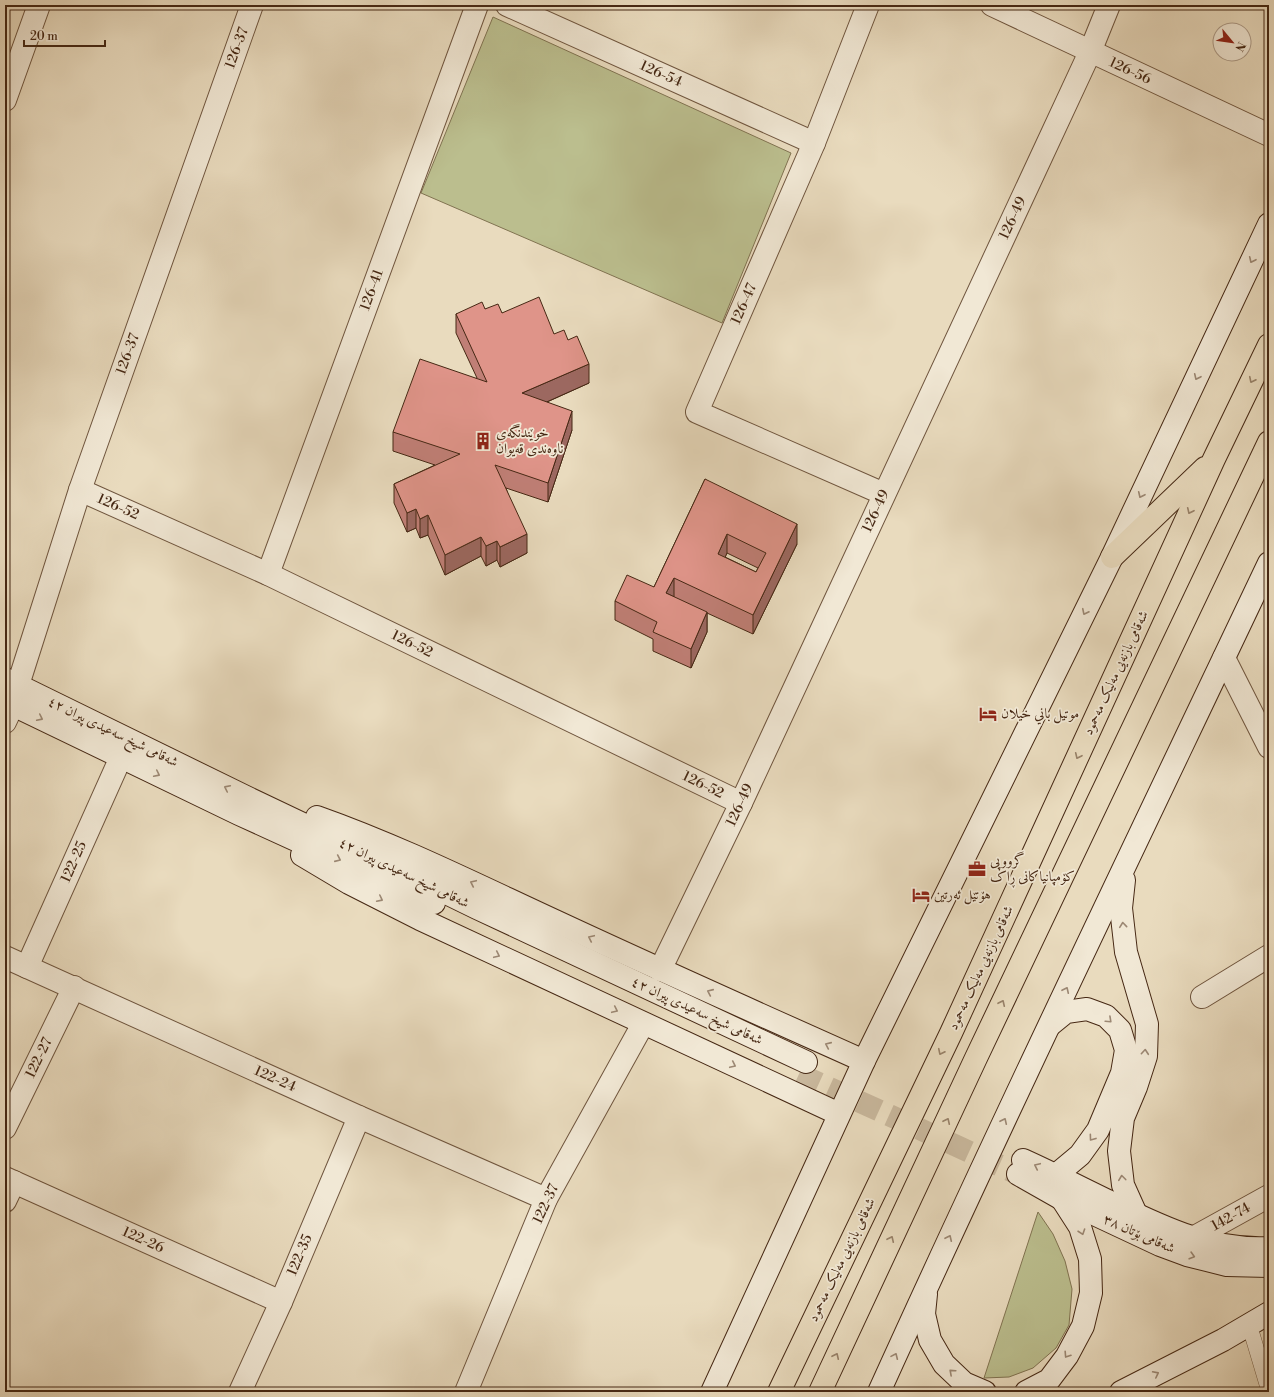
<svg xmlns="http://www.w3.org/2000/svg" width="1274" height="1397" viewBox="0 0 1274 1397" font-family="'Libre Bodoni',Amiri,serif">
<rect width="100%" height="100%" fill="#e9dbbe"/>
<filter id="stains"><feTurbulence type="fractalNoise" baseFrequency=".005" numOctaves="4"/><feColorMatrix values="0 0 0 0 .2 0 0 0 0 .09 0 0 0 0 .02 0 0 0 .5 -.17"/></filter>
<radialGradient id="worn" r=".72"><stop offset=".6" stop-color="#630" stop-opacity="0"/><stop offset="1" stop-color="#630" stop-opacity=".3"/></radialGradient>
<g fill="#bbbe8e" stroke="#807351">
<path d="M493,17L791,153L722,323L421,193Z"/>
<path d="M1038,1212L1053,1234L1065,1261L1072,1289L1069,1325L1056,1348L1033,1368L1009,1377L984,1378Z"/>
</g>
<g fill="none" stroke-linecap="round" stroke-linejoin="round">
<path stroke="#c8b79c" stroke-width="22" stroke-dasharray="22 11" stroke-linecap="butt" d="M799,1074L1018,1174"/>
<g stroke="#6f553e" stroke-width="16">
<path id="lane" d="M1249,1324L1269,1391"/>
</g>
<g stroke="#6f553e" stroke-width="24">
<g id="street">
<path d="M507,5L814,143"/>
<path d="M868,5L814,143L697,412L884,494"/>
<path d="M992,5L1269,135"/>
<path d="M5,100L39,5"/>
<path d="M80,490L268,574L741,803"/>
<path d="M268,574L477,5"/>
<path d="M1224,658L1269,747"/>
<path d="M5,722L13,705L18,685L80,490L252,5"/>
<path d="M5,957L359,1117L546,1199"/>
<path d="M27,967L121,757"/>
<path d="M660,970L741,803L1090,52L1109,5"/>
<path d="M1202,997L1269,956"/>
<path d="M5,1128L74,987"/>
<path d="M5,1178L281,1302"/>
<path d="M5,1201L14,1182"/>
<path d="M1193,1238L1269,1196"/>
<path d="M240,1392L281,1302L359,1117"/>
<path d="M466,1392L546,1199L643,1024"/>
</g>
</g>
<g stroke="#462814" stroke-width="24">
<g id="secondary">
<path d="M5,679L246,797L393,867L477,908L806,1062"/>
<path d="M5,701L239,814L434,903"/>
<path d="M317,817C399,846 477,885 555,921C658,969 761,1015 864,1061"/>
<path d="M302,855L349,883L420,919L839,1114"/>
<path d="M1124,880L1121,908L1126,952L1147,1024L1146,1056L1136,1087L1123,1118L1119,1151L1123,1185L1136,1214"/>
<path d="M1050,1025L1066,1012L1087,1009L1106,1016L1120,1030L1126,1050L1122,1073L1098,1130L1080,1155L1056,1175"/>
<path d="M1023,1160C1052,1173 1081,1188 1110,1202C1162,1227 1210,1251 1269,1248"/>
<path d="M1018,1174L1062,1199L1160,1245L1187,1255L1227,1265L1269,1266"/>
<path d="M926,1294L924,1314L930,1340L944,1364L964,1383L985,1392"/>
<path d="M712,1392L864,1061L1112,557L1269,224"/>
<path d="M879,1392C1005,1114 1138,839 1269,563"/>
<path d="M1026,1392L1049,1380L1067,1356L1083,1326L1091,1293L1090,1259L1080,1227L1062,1199"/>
<path d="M1121,1392L1223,1340L1269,1313"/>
</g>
</g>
<g stroke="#462814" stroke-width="24">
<g id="highway">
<path d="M1112,557L1205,468"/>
<path d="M779,1392L951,1033L1214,459L1269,345"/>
<path d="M820,1392L976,1058L1269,442"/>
</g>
</g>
<use href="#lane" stroke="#f1e8d5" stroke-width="15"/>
<use href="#street" stroke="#f1e8d5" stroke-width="22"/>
<use href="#secondary" stroke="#f1e8d5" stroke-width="22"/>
<use href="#highway" stroke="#e9dbbe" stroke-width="22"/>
</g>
<g fill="#c07f76" stroke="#462814" fill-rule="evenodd">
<path d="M485,309L502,313L568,340L589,383L547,402L572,430L548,502L506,488L527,553L500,567L497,560L486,566L481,556L445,575L428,535L420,538L416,528L407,532L394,503V484L435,465L393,451V432L477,378L456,333V314Z"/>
<path d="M705,479L797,544L753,634L707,613V632L691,668L653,651V639L615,620V601L654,587ZM727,553L758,568L756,572L725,557Z"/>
</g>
<g fill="#9c6860" stroke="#462814">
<path d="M589,364V383L522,413V393Z"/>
<path d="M572,411V430L548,502V483Z"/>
<path d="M416,509V528L407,532V513Z"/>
<path d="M428,515V535L420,538V519Z"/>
<path d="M797,524V544L753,634V615Z"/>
<path d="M527,534V553L500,567V547Z"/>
<path d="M727,534V553L718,573V554Z"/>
<path d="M481,537V556L445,575V555Z"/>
<path d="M497,541V560L486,566V546Z"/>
<path d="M674,578V597L666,593Z"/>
<path d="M707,612V632L691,668V649Z"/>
</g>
<g fill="#df9489" stroke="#462814" fill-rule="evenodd">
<path d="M539,297L554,334L564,330L568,340L577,336L589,364L522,393L572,411L548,483L495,465L527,534L500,547L497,541L486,546L481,537L445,555L428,515L420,519L416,509L407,513L394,484L460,454L393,432L420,359L487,382L456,314L482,302L485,309L498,304L502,313Z"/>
<path d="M705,479L797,524L753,615L674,578L666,593L707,612L691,649L653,632L657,622L615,601L627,575L654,587ZM727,534L766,553L756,572L718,554Z"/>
</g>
<defs><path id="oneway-chevron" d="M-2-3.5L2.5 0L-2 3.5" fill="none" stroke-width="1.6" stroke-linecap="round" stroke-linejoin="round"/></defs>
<g stroke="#9c8874">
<use href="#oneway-chevron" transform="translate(1252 260) rotate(115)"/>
<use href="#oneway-chevron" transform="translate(1197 377) rotate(115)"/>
<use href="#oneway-chevron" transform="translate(1141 495) rotate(115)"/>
<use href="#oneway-chevron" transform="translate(1085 612) rotate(116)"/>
<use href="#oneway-chevron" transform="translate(40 718) rotate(26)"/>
<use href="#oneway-chevron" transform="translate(157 774) rotate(26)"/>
<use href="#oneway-chevron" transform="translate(227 788) rotate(-154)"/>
<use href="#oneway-chevron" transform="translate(338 859) rotate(24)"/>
<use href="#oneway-chevron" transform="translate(473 883) rotate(-155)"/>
<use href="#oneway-chevron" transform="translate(380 899) rotate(27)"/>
<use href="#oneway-chevron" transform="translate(1123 925) rotate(-96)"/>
<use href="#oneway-chevron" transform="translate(591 938) rotate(-155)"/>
<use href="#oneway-chevron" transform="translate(497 955) rotate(25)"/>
<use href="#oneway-chevron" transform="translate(1066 990) rotate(-65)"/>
<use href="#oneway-chevron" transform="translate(710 992) rotate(-156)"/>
<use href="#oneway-chevron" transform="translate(615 1010) rotate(25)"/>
<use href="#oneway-chevron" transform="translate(1109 1020) rotate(43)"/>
<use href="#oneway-chevron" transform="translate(828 1045) rotate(-156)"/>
<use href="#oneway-chevron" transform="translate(1145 1052) rotate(-85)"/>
<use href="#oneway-chevron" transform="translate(733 1065) rotate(25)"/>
<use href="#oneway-chevron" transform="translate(1004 1121) rotate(-65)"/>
<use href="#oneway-chevron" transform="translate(1092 1138) rotate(126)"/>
<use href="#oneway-chevron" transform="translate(1037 1166) rotate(-155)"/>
<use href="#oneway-chevron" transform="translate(1122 1178) rotate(-97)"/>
<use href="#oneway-chevron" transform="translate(1082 1232) rotate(71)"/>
<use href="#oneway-chevron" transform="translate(949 1238) rotate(-65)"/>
<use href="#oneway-chevron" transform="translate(1192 1256) rotate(16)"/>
<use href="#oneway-chevron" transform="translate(1067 1355) rotate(123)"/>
<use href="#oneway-chevron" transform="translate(895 1356) rotate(-66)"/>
<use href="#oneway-chevron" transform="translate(952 1372) rotate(-138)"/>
<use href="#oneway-chevron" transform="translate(1156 1374) rotate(-27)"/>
</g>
<g stroke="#988269">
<use href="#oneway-chevron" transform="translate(1252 380) rotate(116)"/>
<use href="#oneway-chevron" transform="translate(1190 511) rotate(115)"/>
<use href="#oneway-chevron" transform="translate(1078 756) rotate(115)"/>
<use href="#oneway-chevron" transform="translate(1002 1003) rotate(-65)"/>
<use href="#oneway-chevron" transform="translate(941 1052) rotate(116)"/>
<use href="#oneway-chevron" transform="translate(947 1121) rotate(-65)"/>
<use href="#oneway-chevron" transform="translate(891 1239) rotate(-65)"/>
<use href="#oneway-chevron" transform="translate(836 1356) rotate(-65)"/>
</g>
<defs>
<g id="building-bare" transform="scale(1.38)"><path d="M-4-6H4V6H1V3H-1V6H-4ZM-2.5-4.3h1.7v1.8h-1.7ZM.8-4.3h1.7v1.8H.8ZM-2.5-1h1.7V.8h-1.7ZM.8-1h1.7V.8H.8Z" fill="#8f2418" stroke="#f1e8d5" stroke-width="2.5" paint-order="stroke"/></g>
<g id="hotel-bare" transform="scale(1.38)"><path d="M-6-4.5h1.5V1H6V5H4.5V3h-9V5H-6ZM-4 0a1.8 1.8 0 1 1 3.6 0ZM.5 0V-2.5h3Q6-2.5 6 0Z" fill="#8f2418" stroke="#f1e8d5" stroke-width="2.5" paint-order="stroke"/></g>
<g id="office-bare" transform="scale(1.38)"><path d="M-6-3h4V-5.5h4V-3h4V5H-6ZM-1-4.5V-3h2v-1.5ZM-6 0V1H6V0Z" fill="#8f2418" stroke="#f1e8d5" stroke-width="2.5" paint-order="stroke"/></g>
</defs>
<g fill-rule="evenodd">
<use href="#building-bare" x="483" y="441"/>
<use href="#hotel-bare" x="988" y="714"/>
<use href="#office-bare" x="977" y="869"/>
<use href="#hotel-bare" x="921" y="895"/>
</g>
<g text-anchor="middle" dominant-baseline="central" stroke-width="3.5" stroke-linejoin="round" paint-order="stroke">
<g font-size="14" fill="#462814" stroke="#f1e8d5">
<text transform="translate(237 48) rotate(-70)">126-37</text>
<text transform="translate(1130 71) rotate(25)">126-56</text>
<text transform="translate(661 74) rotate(24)">126-54</text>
<text transform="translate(1013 218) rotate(-65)">126-49</text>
<text transform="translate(372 290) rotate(-70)">126-41</text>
<text transform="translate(744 304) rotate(-66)">126-47</text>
<text transform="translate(128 354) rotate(-70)">126-37</text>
<text transform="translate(118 507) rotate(24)">126-52</text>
<text transform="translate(876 511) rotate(-65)">126-49</text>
<text transform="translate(412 644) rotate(26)">126-52</text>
<text transform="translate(1116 673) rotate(-65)">شەقامی بازنەیی مەلیک مەحمود</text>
<text transform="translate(113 732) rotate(26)">شەقامی شیخ سەعیدی پیران ٤٢</text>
<text transform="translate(703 785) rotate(26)">126-52</text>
<text transform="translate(740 805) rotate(-65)">126-49</text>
<text transform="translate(74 862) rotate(-66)">122-25</text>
<text transform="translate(404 873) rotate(26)">شەقامی شیخ سەعیدی پیران ٤٢</text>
<text transform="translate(981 968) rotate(-65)">شەقامی بازنەیی مەلیک مەحمود</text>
<text transform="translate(697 1011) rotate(25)">شەقامی شیخ سەعیدی پیران ٤٢</text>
<text transform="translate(39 1058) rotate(-64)">122-27</text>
<text transform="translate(275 1079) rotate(24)">122-24</text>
<text transform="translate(546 1204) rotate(-65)">122-37</text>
<text transform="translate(1231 1217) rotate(-29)">142-74</text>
<text transform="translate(1139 1234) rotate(24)">شەقامی بۆتان ٣٨</text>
<text transform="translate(143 1240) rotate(24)">122-26</text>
<text transform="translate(300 1255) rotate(-67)">122-35</text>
<text transform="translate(842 1260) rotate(-64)">شەقامی بازنەیی مەلیک مەحمود</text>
</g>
<g font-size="14" fill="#462814" stroke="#f1e8d5" text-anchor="start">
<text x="496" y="433">خوێندنگەی<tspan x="496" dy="16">ناوەندی قەیوان</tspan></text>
<text x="1001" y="714">موتيل باني خيلان</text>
<text x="990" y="861">گرووپی<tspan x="990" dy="16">کۆمپانیاکانی ڕاک</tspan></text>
<text x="934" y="895">هۆتێل ئەرتین</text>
</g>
</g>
<rect width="1274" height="1397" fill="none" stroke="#e9dbbe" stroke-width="20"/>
<rect x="6" y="6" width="1262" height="1385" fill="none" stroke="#462814" stroke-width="2"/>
<rect x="10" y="10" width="1254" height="1377" fill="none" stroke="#462814"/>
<g transform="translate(1232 42) rotate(119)"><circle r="19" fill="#f1e8d5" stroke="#ad9b88"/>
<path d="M0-3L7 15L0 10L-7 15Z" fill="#8f2418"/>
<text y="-6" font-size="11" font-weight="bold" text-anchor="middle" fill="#462814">N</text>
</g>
<path d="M24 40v6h81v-6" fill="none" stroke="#462814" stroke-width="2"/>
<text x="30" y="40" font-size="12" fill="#462814" stroke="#f1e8d5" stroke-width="3" paint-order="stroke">20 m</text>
<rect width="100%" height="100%" filter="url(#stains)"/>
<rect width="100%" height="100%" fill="url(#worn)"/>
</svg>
